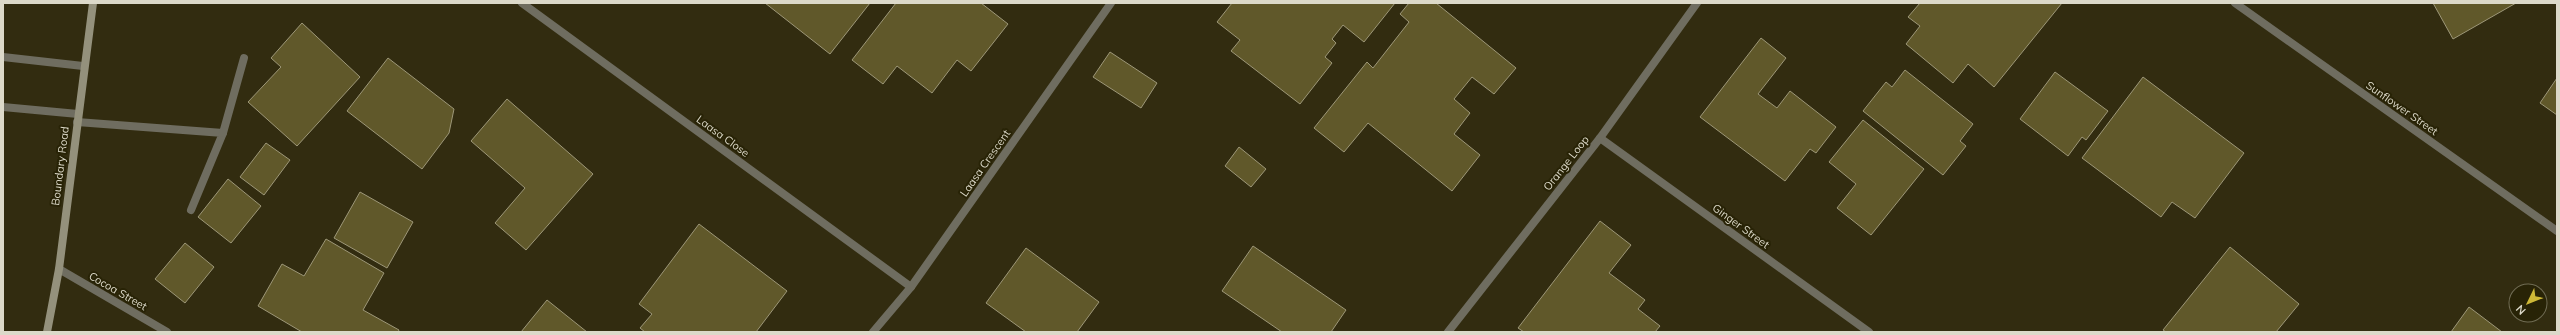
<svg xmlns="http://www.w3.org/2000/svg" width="2560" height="335" viewBox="0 0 2560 335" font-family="Mulish,sans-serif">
<rect width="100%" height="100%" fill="#322c10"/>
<g fill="#60582a" stroke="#9d9778">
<path d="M765,3H870L830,54Z"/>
<path d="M896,3H981L1008,24L971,71L957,60L932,93L897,66L883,84L852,60Z"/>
<path d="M1232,3H1395L1364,42L1343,25L1332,39L1336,43L1325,57L1332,63L1300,104L1231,51L1240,40L1217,22Z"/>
<path d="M1409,3H1436L1516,68L1494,94L1472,77L1454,99L1470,113L1454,134L1480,155L1452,191L1368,123L1344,152L1314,128L1367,62L1373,68L1409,22L1400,14Z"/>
<path d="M1920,3H2062L1994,87L1968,64L1953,83L1906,44L1920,26L1908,17Z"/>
<path d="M2433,3H2516L2453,39Z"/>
<path d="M302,23L360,77L297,146L248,102L281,67L271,58Z"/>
<path d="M1761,38L1786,58L1758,94L1777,108L1790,91L1836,127L1816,153L1810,149L1785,181L1700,117Z"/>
<path d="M1110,52L1157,83L1141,108L1093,77Z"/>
<path d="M388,58L454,109L449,133L422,169L347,111Z"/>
<path d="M1905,70L1973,124L1960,141L1966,146L1943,175L1863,111L1886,82L1892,87Z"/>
<path d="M2055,72L2108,111L2086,140L2082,137L2068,156L2020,119Z"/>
<path d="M2143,77L2244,153L2195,218L2172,202L2161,217L2082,158Z"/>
<path d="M2557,78V115L2540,103Z"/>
<path d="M507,99L593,174L526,250L495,223L525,188L471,141Z"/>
<path d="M1863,120L1924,169L1871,235L1837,208L1856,184L1829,162Z"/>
<path d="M266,143L290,160L264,195L240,177Z"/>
<path d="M1239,147L1266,169L1251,187L1225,166Z"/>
<path d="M228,179L261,206L231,243L198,217Z"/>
<path d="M360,192L413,222L387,268L334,238Z"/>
<path d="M1600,221L1631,245L1609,273L1645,300L1638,309L1660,326L1655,332H1524L1518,328Z"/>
<path d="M699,224L787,291L756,332H645L640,328L652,314L639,304Z"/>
<path d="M326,239L384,273L363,310L399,330L398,332H302L258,306L282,264L304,276Z"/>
<path d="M185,243L214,267L185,303L155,279Z"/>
<path d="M1253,246L1346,310L1331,332H1282L1222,291Z"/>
<path d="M2230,247L2299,304L2276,332H2166L2163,330Z"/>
<path d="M1026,248L1099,302L1077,332H1026L986,303Z"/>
<path d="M547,300L587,332H521Z"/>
<path d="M2469,307L2502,332H2451Z"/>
</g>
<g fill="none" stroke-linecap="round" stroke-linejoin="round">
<g stroke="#6f6d60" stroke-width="8">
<path d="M3,57L83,66"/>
<path d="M3,107L78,114"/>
<path d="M77,122L223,133L191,210"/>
<path d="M223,133L244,58"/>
</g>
<g stroke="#6f6d60" stroke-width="8">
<path d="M522,3L911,287"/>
<path d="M2235,3L2557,231"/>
<path d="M1600,138L1869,332"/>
<path d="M59,269L167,332"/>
<path d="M873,332L911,287L1111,3"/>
<path d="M1448,332L1600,138L1697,3"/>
</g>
<path stroke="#94917c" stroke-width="8" d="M47,332L59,269L93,3"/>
</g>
<g text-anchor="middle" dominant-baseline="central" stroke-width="4" stroke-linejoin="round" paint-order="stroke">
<g font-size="11" fill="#dcd9c9" stroke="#282306">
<text transform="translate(2402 108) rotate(35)">Sunflower Street</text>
<text transform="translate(723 136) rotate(36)">Laasa Close</text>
<text transform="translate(985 163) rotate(-55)">Laasa Crescent</text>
<text transform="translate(1566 163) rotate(-52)">Orange Loop</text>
<text transform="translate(60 166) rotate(-83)">Boundary Road</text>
<text transform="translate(1741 226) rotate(36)">Ginger Street</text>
<text transform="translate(118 291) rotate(30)">Cocoa Street</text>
</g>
</g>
<rect width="2560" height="335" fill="none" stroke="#dcd9c9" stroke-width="8"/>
<g transform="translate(2528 303) rotate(227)"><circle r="19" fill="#282306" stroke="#706c54"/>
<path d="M0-3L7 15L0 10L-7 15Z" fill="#ceb837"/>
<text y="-6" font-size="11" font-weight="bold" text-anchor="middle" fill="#dcd9c9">N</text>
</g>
</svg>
